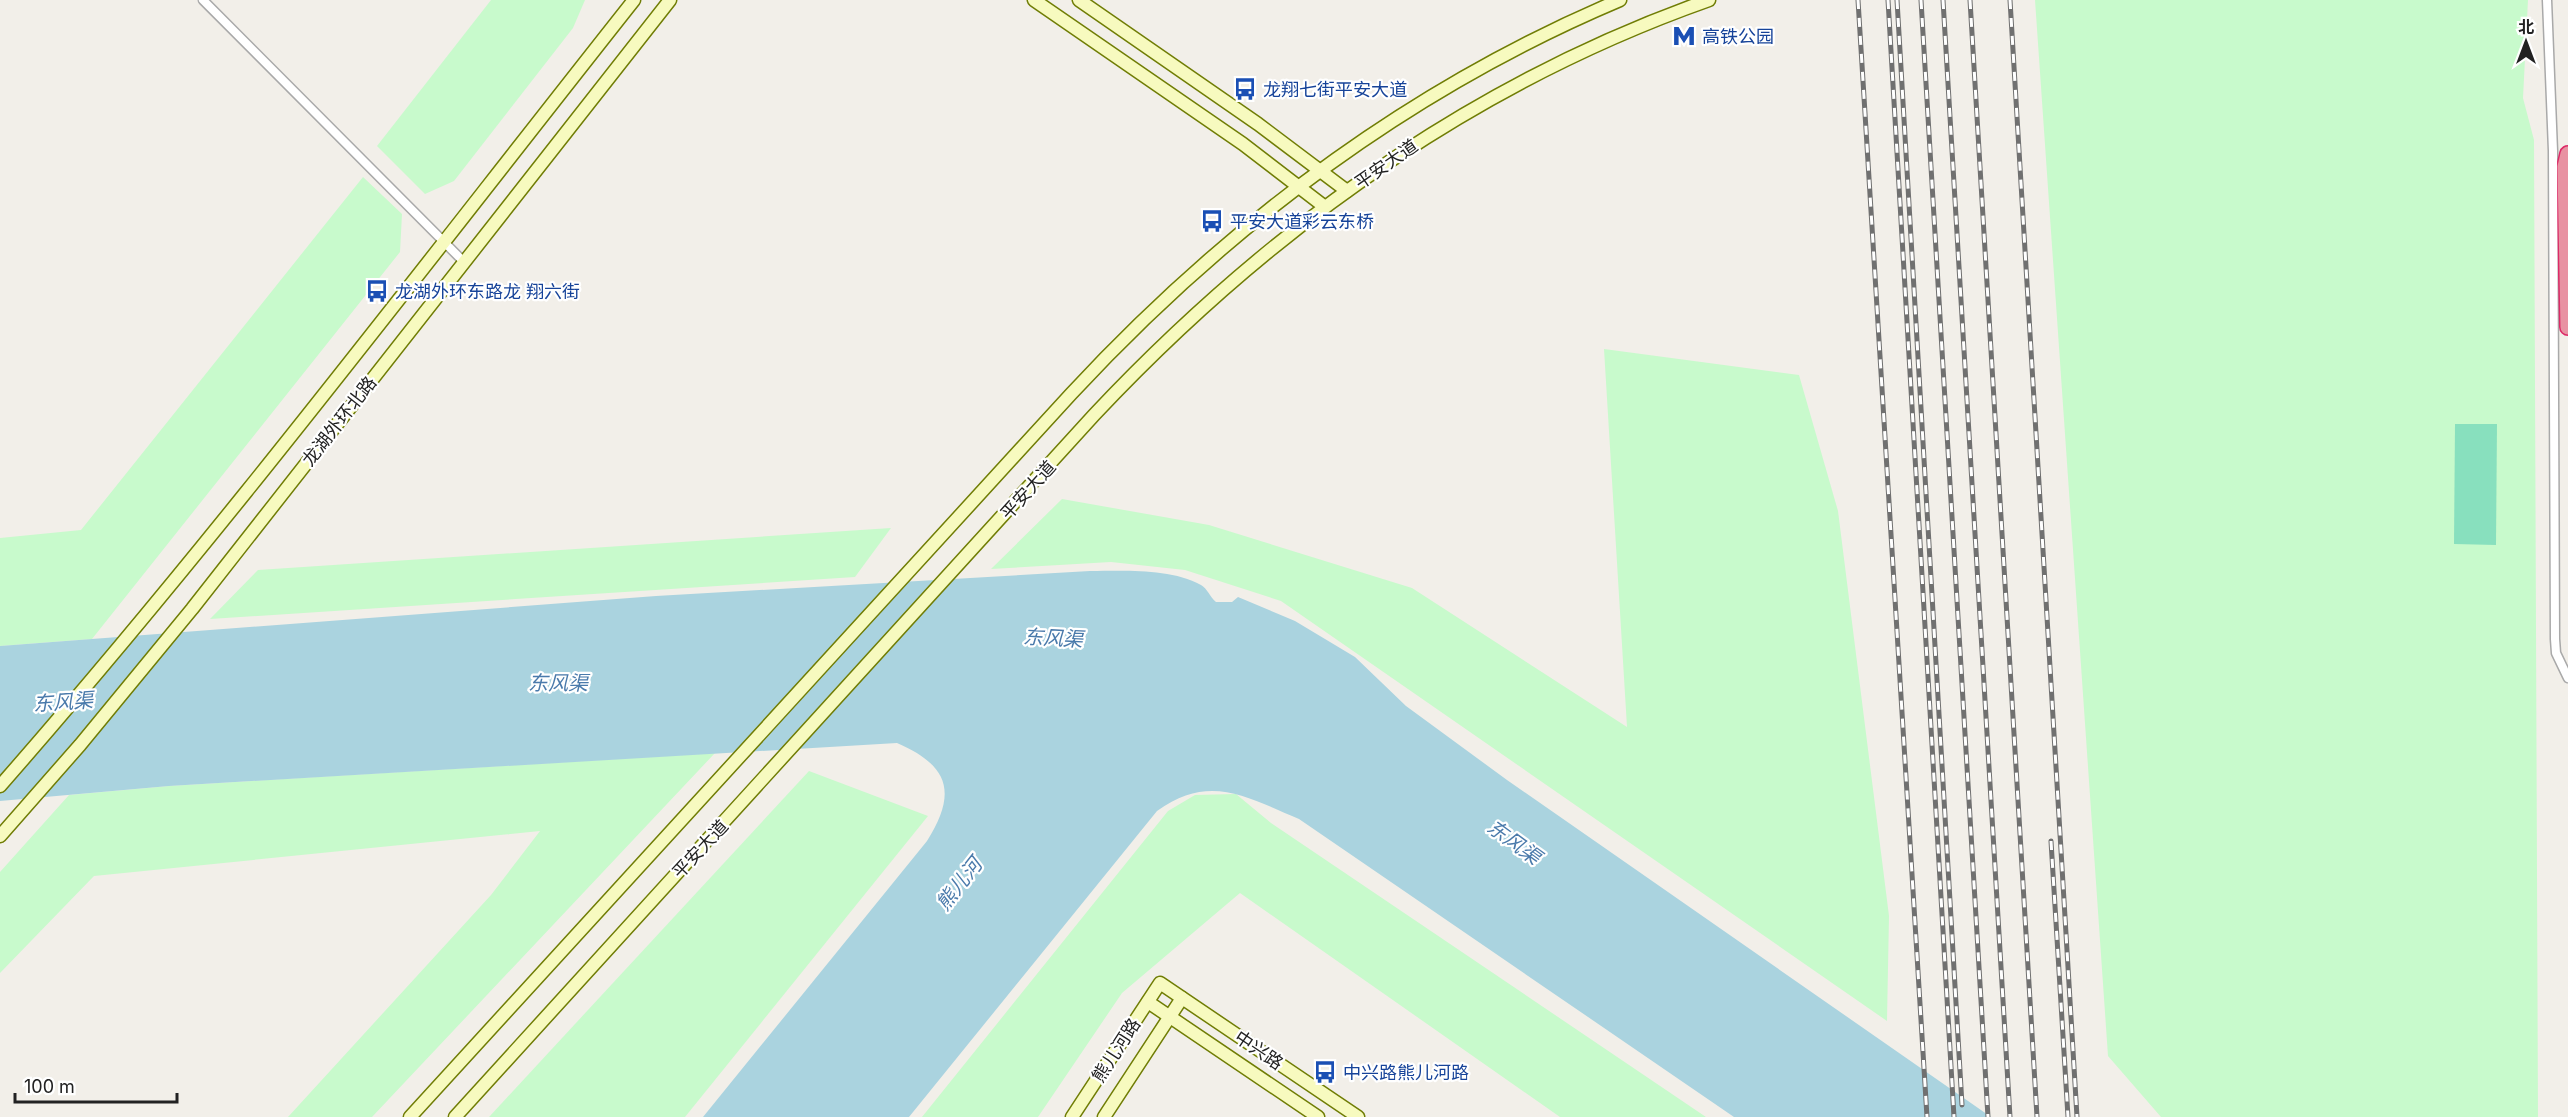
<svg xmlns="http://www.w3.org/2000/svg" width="2568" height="1117" viewBox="0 0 2568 1117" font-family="Inter,'Noto Sans SC',sans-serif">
<rect width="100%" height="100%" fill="#f2efe9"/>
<g fill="#c8facc">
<path d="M491,0H585L573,28L454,181L425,194L377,146Z"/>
<path d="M2035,0H2528L2523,98L2534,140L2538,1117H2161L2108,1056Z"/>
<path d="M363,177L402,214L400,252L92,639L0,646V538L81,530Z"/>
<path d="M1604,349L1799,375L1838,511L1889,916L1887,1021L1281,601L1185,570L1111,562L991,569L1062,499L1209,525L1412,588L1627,727Z"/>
<path d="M891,528L855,577L210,619L258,570Z"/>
<path d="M715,753L372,1117H288L491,895L540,831L94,876L0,973V872L69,795L169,786Z"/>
<path d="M809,771L928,816L685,1117H489Z"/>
<path d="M1236,794L1271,823L1706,1117H1560L1240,893L1122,993L1038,1117H922L1168,811L1195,795Z"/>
</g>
<path fill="#88e0be" d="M2455,424H2497L2496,545L2454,544Z"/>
<path fill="#aad3df" d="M1090,571C1124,571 1170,568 1201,585C1207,588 1210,597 1216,602H1232L1238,597L1295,621L1355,657L1406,706L1507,780L1991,1117H1734L1299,819C1246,797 1210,773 1157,811L909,1117H703L927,841C957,793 950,766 897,743L169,786L0,801V646L656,596Z"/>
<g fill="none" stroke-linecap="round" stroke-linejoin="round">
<g stroke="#a9a9a9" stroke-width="11">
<g id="street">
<path d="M203,0L464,262"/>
<path d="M2547,0L2553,151L2555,639L2556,653L2568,678"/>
</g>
</g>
<g stroke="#707d05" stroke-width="15">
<g id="secondary">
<path d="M1034,0L1243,144L1325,207"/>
<path d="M1079,0L1258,124L1347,191"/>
<path d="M0,786C222,533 425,264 634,0"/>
<path d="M0,836L80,745L192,609L670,0"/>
<path d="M1148,1002L1318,1117"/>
<path d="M410,1117L1071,394C1226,227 1409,89 1620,0"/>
<path d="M455,1117L1094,415C1266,232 1471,84 1709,0"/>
<path d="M1072,1117L1160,983L1358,1117"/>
<path d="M1104,1117L1182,998"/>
</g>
</g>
<g stroke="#dc2a67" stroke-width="18">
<path id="highway" d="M2568,154L2565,167L2568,327"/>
</g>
<use href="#street" stroke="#fff" stroke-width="8"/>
<use href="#secondary" stroke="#f7fabf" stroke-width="12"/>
<use href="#highway" stroke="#e892a2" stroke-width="15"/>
<g stroke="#707070" stroke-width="5">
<g id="rail">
<path d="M1858,0L1927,1117"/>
<path d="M1888,0L1954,1117"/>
<path d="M1897,0L1962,1105"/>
<path d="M1921,0L1988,1117"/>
<path d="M1943,0L2010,1117"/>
<path d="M1970,0L2037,1117"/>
<path d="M2010,0L2077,1117"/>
<path d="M2051,841L2068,1117"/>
</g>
</g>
<use href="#rail" stroke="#fff" stroke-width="3" stroke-dasharray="9" stroke-linecap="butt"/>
</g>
<defs>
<g id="metro-bare" transform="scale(1.8)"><path d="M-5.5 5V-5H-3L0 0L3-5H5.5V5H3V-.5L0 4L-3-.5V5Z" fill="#1a4fb4" stroke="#fff" stroke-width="2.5" paint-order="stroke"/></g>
<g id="bus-bare" transform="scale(1.8)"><path d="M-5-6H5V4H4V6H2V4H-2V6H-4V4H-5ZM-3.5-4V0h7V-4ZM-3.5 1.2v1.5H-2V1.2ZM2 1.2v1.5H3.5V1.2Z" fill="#1a4fb4" stroke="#fff" stroke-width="2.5" paint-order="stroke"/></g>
</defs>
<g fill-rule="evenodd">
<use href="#metro-bare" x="1684" y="36"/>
<use href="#bus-bare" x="1245" y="89"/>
<use href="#bus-bare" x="1212" y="221"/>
<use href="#bus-bare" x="377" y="291"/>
<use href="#bus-bare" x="1325" y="1072"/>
</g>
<g text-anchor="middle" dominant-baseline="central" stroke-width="4.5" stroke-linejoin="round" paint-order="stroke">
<g font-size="18" fill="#164399" stroke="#fff" text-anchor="start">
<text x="1702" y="36">高铁公园</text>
<text x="1263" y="89">龙翔七街平安大道</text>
<text x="1230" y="221">平安大道彩云东桥</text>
<text x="395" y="291">龙湖外环东路龙 翔六街</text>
<text x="1343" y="1072">中兴路熊儿河路</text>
</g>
<g font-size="18" fill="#222" stroke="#fff">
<text transform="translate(1386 164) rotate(-35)">平安大道</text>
<text transform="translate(339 421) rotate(-52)">龙湖外环北路</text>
<text transform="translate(1028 490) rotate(-48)">平安大道</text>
<text transform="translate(700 849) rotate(-47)">平安大道</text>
<text transform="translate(1116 1050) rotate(-57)">熊儿河路</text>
<text transform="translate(1259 1050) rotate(34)">中兴路</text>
</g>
<g font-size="20" font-style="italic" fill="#4a7aab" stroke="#fff">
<text transform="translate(1053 638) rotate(3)">东风渠</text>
<text x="558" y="683">东风渠</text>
<text transform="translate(63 702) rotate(-4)">东风渠</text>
<text transform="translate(1514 842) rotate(36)">东风渠</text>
<text transform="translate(959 884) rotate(-52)">熊儿河</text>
</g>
</g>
<g transform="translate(2526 42)" stroke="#ffffff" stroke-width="4.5" paint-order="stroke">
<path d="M0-4.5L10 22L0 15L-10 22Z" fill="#222222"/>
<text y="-9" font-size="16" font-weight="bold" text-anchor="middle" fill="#222222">北</text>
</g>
<path d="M15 1093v9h162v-9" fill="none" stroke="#222222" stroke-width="3"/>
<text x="24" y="1093" font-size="18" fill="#222222" stroke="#ffffff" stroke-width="4.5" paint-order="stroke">100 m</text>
</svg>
